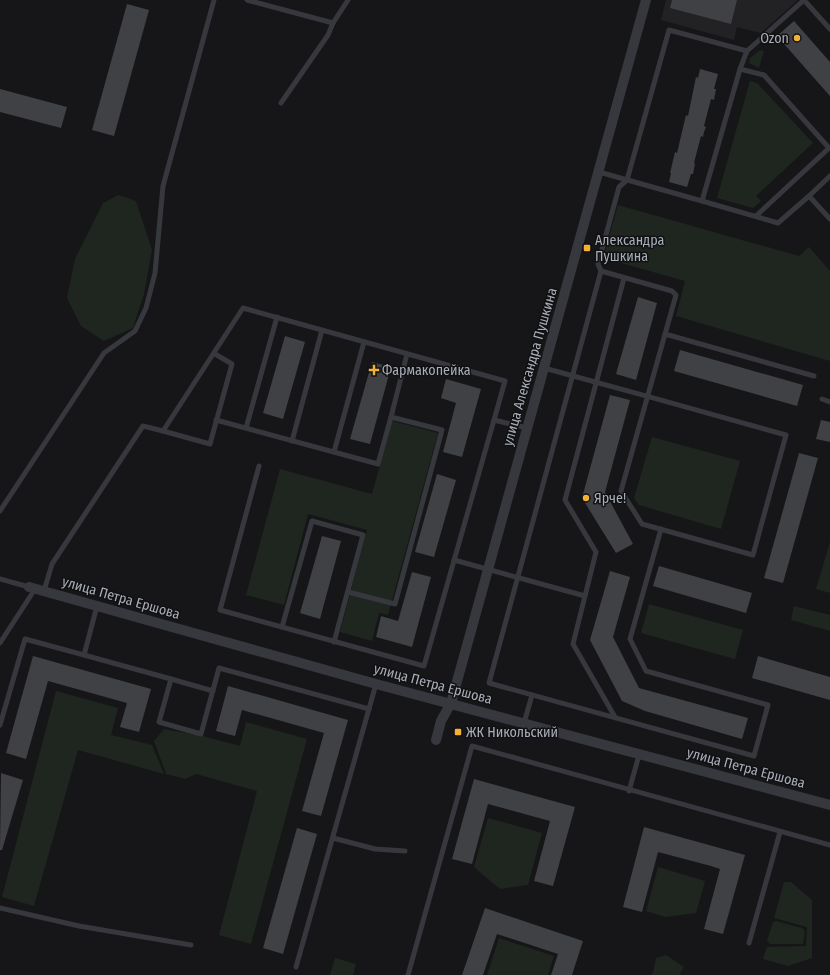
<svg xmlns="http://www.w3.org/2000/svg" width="830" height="975" viewBox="0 0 830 975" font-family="'Fira Sans Condensed',sans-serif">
<rect width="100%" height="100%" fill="#161618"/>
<path fill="#222225" d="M666,0H798L761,33L737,27L734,40L661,20Z"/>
<g fill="#1e261f">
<path d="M760,50L764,51L759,68L749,63L750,58Z"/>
<path d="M750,81L757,83L813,143L756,196L761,201L753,208L717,198Z"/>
<path d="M118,195L136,201L152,250L144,294L133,328L104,341L81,326L67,298L75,259L103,203Z"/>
<path d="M618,205L799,256L809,247L830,271V361L676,316L685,281L603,258Z"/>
<path d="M392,421L438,433L388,615L379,613L372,641L340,632L367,530L308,514L284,605L246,595L280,469L372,494Z"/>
<path d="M652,437L740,461L721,529L639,505L634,498Z"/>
<path d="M830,542V593L816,589Z"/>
<path d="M649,604L743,630L735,659L641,633Z"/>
<path d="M794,606L830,615V631L791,620Z"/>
<path d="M56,691L118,708L111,735L152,745L164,774L78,750L34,906L2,897Z"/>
<path d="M246,722L307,739L251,944L219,935L257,791L196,774L185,779L166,774L154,741L164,729L203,736L240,746Z"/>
<path d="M488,818L542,833L528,885L500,889L474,867Z"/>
<path d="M658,867L705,881L696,913L665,917L646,911Z"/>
<path d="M784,882H791L812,900V958L788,966L763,959L767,947L806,946L807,927L774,918Z"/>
<path d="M776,921L802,928L805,931L803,944H770L767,940L773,922Z"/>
<path d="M499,938L554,956L548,975H487Z"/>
<path d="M666,955L684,967L679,975H651L653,972L656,958Z"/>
<path d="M335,958L356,964L353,975H330Z"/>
</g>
<g fill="#404145">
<path d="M672,0H737L731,24L670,8Z"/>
<path d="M127,4L149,10L114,136L92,130Z"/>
<path d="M794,21L830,62V96L777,36Z"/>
<path d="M700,69L718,74L714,89H716L714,100L711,99L704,126L706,127L704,132L703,137L701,136L694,163L695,164L693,174H691L687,187L669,182L671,173H670L675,152L677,153L686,115L688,116L696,77L698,78Z"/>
<path d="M0,89L67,107L61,128L0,112Z"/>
<path d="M638,297L657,303L636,380L616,374Z"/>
<path d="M285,336L305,342L283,419L263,413Z"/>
<path d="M680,350L803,385L797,406L674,371Z"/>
<path d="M372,362L391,367L370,444L350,439Z"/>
<path d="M446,379L481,389L462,457L443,452L456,403L441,398Z"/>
<path d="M610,395L630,400L605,492L633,544L616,553L582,498Z"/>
<path d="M821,420L830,422V442L816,439Z"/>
<path d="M799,453L818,458L783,583L764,578Z"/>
<path d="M437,474L456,480L434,557L415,552Z"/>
<path d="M322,536L341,541L320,619L300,613Z"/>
<path d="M659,566L752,593L746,613L653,586Z"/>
<path d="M610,571L630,577L613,637L639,688L748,718L742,739L645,711L622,701L590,640Z"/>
<path d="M412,572L431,577L412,647L376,637L381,616L398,621Z"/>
<path d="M33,656L151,689L139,732L120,727L127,703L48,681L26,759L6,753Z"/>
<path d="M758,656L830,677V700L752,678Z"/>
<path d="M228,686L348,720L321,816L302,811L324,733L242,710L235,736L216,731Z"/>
<path d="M1,773L23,780L2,850H0Z"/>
<path d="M474,779L575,807L553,886L534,881L550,821L488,804L472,864L452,859Z"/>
<path d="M644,827L745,855L723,934L704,929L720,869L711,866L658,852L642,912L623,907Z"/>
<path d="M297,828L317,834L283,954L263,948Z"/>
<path d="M485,908L583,941L572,975H551L558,954L497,934L483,975H462Z"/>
</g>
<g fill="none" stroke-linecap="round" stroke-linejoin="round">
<g stroke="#37383d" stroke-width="5">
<path d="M247,0L333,23"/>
<path d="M804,0L830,29"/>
<path d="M740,69L702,201L778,223L809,196L830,219"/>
<path d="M281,103L328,35L333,23L348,0"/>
<path d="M599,172L702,201"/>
<path d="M809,196L830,176"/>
<path d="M756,216L829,148L764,75L740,69L747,51L804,0"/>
<path d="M665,334L814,376"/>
<path d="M544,368C625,390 705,412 786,435L753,555L642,524L621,491C639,426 658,361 676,295L672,291L601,271"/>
<path d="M822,399L830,402"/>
<path d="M391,417L407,354"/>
<path d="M216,420L378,464L391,417L442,430L395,604L348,592"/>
<path d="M246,428L277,317"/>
<path d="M163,431L210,444L232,364L215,354"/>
<path d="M292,441L322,330"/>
<path d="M334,452L364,342"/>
<path d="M259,466L220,610L424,666L494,420L527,428"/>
<path d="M0,511L104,353L135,331L146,308L155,273L163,186L214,0"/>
<path d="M661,529L630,639L646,671L768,705L754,756L489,683L601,271L598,264L619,187L627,180L669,30L747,51"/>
<path d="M454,560L585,596L573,644L615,717"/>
<path d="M0,579L29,587"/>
<path d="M44,591L52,564L143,426L163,431L243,308L505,381L494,420"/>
<path d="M585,596L596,552L565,500L624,278"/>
<path d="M97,606L84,655L171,679L159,722L201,734L219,668L369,709"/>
<path d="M282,627L312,521L363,535L334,642"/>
<path d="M0,643L35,589"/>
<path d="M171,679L213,691"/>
<path d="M524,723L532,695"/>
<path d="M0,725L25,639L84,655"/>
<path d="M629,791L639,755"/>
<path d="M333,838L375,849L405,851"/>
<path d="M0,908L79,926L191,945"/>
<path d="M749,943L780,832"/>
<path d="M296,967L376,684"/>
<path d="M408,975L472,746L830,845"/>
</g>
<g stroke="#37383d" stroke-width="10">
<path d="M29,587L376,684L830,805"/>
<path d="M436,740L441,721L451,703L646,0"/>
</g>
</g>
<g fill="#f2b134" stroke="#111113" stroke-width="1.5">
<circle cx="797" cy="38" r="4"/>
<rect x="583" y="244" width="8" height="8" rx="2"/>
<path d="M372 364h4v4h4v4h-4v4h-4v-4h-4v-4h4z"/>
<circle cx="586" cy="498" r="4"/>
<rect x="454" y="728" width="8" height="8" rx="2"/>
</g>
<g text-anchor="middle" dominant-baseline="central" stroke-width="3" stroke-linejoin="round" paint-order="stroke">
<g font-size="14" fill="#a8adb8" stroke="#111113" text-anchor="start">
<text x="789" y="38" text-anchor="end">Ozon</text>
<text x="595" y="240">Александра<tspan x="595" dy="16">Пушкина</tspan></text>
<text x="382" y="370">Фармакопейка</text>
<text x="594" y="498">Ярче!</text>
<text x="466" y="732">ЖК Никольский</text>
</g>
<g font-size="14" fill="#a8adb8" stroke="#111113">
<text transform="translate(530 367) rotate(-74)">улица Александра Пушкина</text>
<text transform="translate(121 598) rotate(16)">улица Петра Ершова</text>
<text transform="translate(433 684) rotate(15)">улица Петра Ершова</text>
<text transform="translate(746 768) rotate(15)">улица Петра Ершова</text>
</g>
</g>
</svg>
